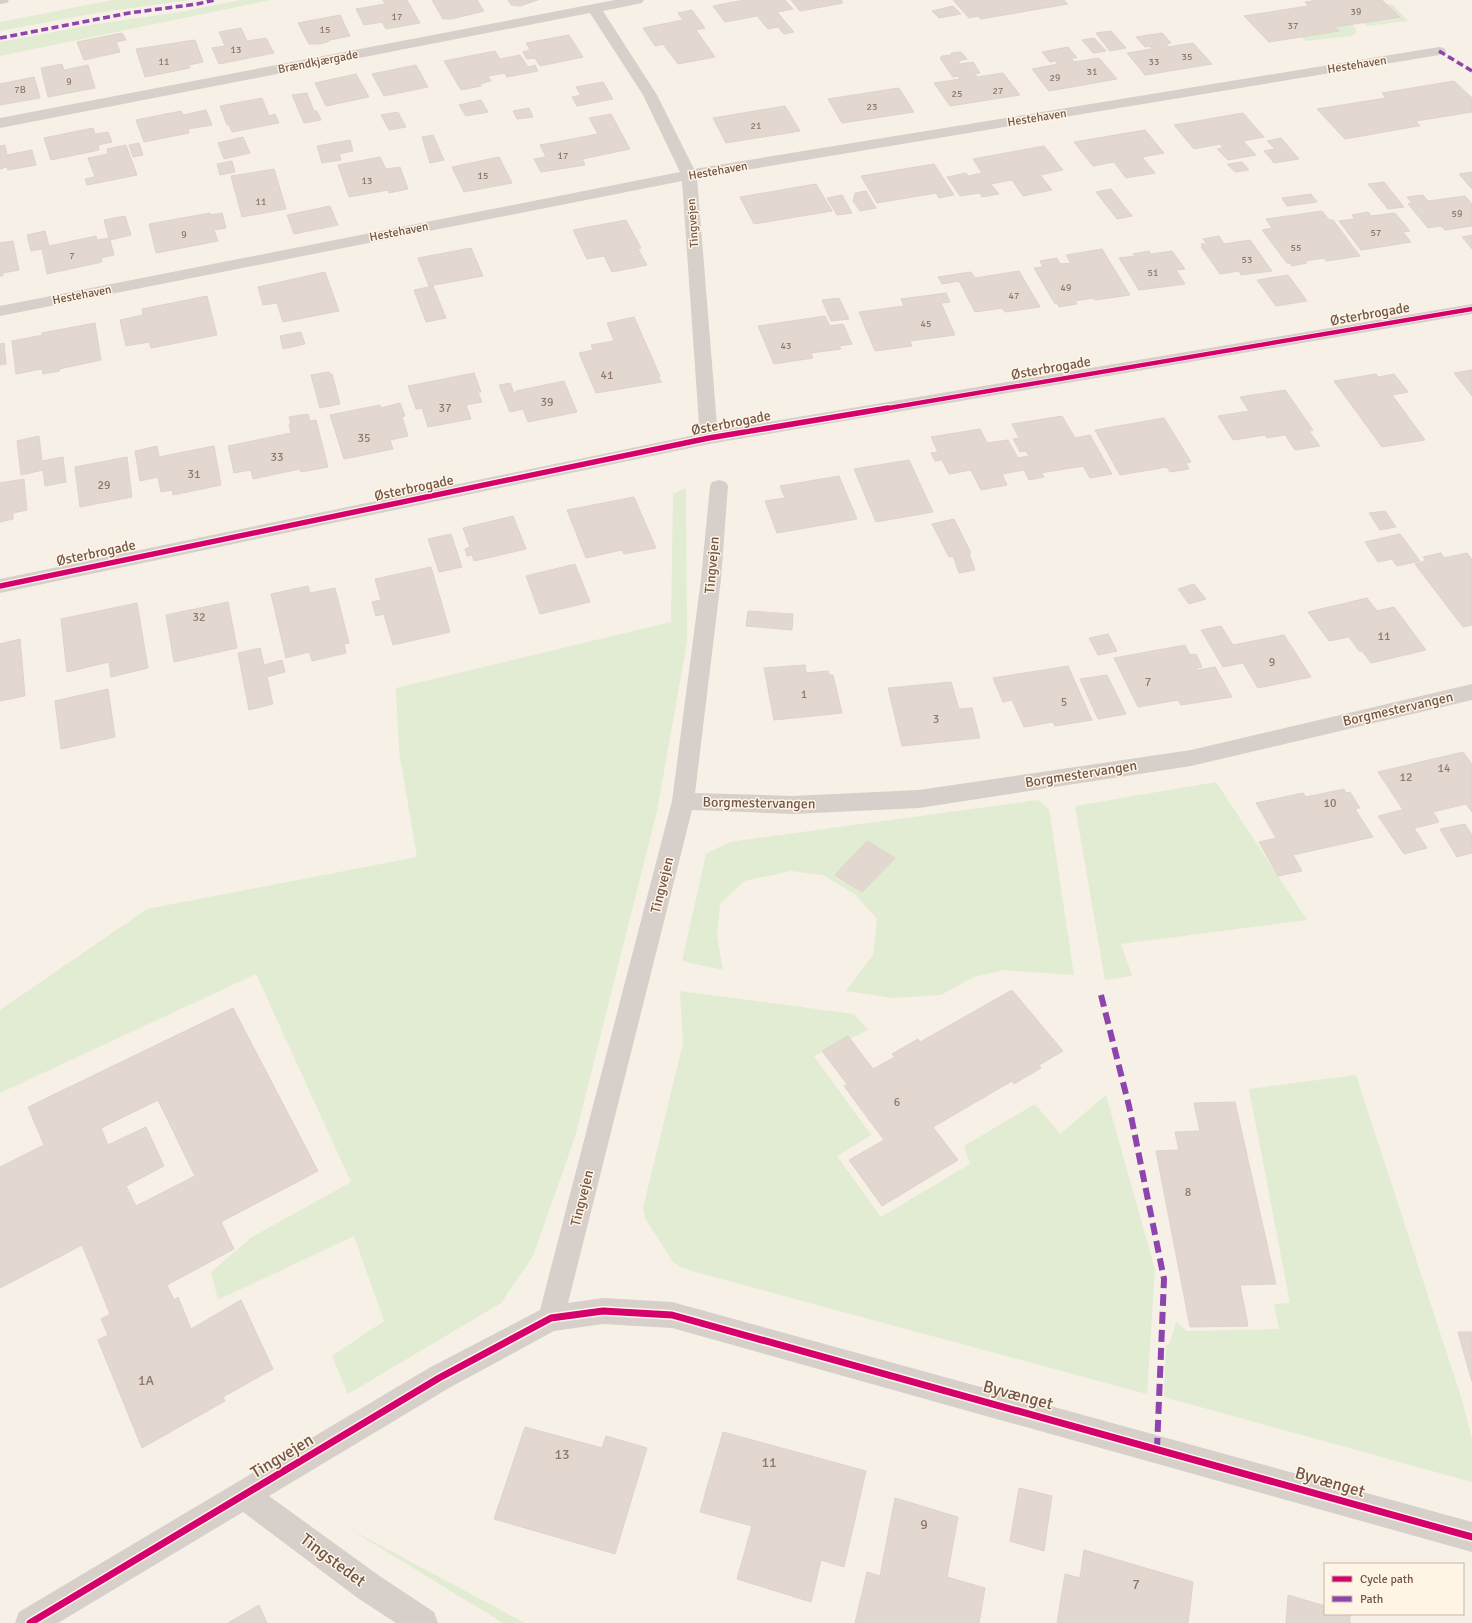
<svg xmlns="http://www.w3.org/2000/svg" width="1472" height="1623" viewBox="0 0 1472 1623" font-family="Signika,sans-serif">
<rect width="100%" height="100%" fill="#f6f0e7"/>
<g fill="#e2ecd2">
<path d="M113,0H189L96,13L0,31V22Z"/>
<path d="M241,0H271L0,56V42L96,24L180,12Z"/>
<path d="M1392,4L1408,21L1367,26L1363,22L1387,5Z"/>
<path d="M1352,24L1356,29V33L1352,36L1306,41L1301,37L1338,31L1335,27Z"/>
<path d="M686,488L687,642L657,811L575,1137L533,1256L501,1303L348,1394L332,1356L384,1321L354,1236L218,1300L211,1272L252,1237L351,1182L256,974L0,1093V1010L147,909L417,857L399,751L396,688L671,622L673,494Z"/>
<path d="M1216,782L1307,920L1121,944L1132,976L1105,980L1075,806Z"/>
<path d="M1038,800L1049,809L1074,975L1003,970L974,977L941,995L893,998L846,991L873,955L877,919L856,895L823,875L791,871L744,881L720,904L717,936L723,970L682,961L706,854L729,842Z"/>
<path d="M680,991L854,1014L868,1030L814,1056L871,1135L837,1156L881,1217L970,1164L964,1146L1035,1104L1060,1134L1106,1095L1155,1270L1147,1394L695,1272L679,1266L673,1262L645,1218L643,1208L683,1043Z"/>
<path d="M1356,1075L1462,1400L1472,1439V1482L1164,1397L1166,1346L1170,1342L1176,1322L1187,1331L1279,1329L1274,1304L1290,1303L1249,1089Z"/>
<path d="M348,1528L525,1623H503Z"/>
</g>
<g fill="#e2d8cf" stroke="#dfd3ca" fill-rule="evenodd">
<path d="M383,0H407L420,23L386,29L382,22L364,25L356,9L385,4Z"/>
<path d="M432,0H477L484,11L452,19H443Z"/>
<path d="M508,0H538L520,6L511,5Z"/>
<path d="M744,0H785L793,9L777,12L794,32L784,34L778,27L768,29L757,16L725,22L713,6Z"/>
<path d="M791,0H841L843,3L800,11Z"/>
<path d="M953,0H1064L1068,4L981,19L978,16L969,18Z"/>
<path d="M1319,0H1382L1400,17L1334,27L1339,31L1269,42L1244,16L1308,6L1305,2Z"/>
<path d="M953,6L961,14L939,18L932,11Z"/>
<path d="M692,10L705,28L696,30L715,57L678,64L663,44L655,46L643,28L683,20L678,13Z"/>
<path d="M340,15L350,36L330,40L328,42L319,44H309L298,23Z"/>
<path d="M241,28L247,41L266,38L274,53L219,64L212,48L225,46L219,32Z"/>
<path d="M1111,31L1126,48L1110,51L1096,33Z"/>
<path d="M122,33L126,40L116,42L120,52L84,60L77,42Z"/>
<path d="M1162,33L1171,43L1166,44L1168,47L1193,43L1212,64L1145,75L1127,53L1152,49L1150,46L1145,47L1136,37Z"/>
<path d="M569,35L583,57L540,66L535,58L527,59L523,52L530,50L526,43Z"/>
<path d="M1094,38L1106,51L1093,53L1082,40Z"/>
<path d="M195,40L203,62L189,65L190,68L145,77L136,49Z"/>
<path d="M1068,47L1077,58H1071L1074,62L1099,58L1117,79L1049,91L1032,69L1058,64L1055,61L1050,62L1042,52Z"/>
<path d="M495,51L500,59L520,55L528,67L535,65L538,71L507,77L505,73L488,76L491,81L480,84L481,86L461,90L444,61Z"/>
<path d="M961,52L967,59L958,61L960,64L973,62L980,73L975,74L977,77L1003,73L1020,95L950,106L934,83L960,79L958,76L953,77L940,58L942,56L952,55L951,53Z"/>
<path d="M62,64L64,70L88,65L95,88L48,97L41,68Z"/>
<path d="M416,65L428,87L384,96L372,74Z"/>
<path d="M356,74L369,97L326,106L315,83Z"/>
<path d="M34,77L40,98L0,105V84Z"/>
<path d="M1454,81L1472,98V112L1416,121L1420,126H1418L1345,139L1317,109L1386,98L1382,93Z"/>
<path d="M603,82L613,99L577,106L572,97L581,95L576,87Z"/>
<path d="M899,88L914,112L842,123L828,99Z"/>
<path d="M307,93L314,111H317L321,120L304,123L292,95Z"/>
<path d="M262,98L269,116L275,114L279,123L232,132L229,125H227L220,106Z"/>
<path d="M481,100L488,112L466,116L459,105Z"/>
<path d="M785,106L800,131L726,143L713,118Z"/>
<path d="M529,108L533,117L517,119L513,111Z"/>
<path d="M206,110L212,125L188,129L189,133L144,142L136,120L181,111L183,115Z"/>
<path d="M398,112L406,127L389,130L381,115Z"/>
<path d="M1243,113L1264,137L1243,141L1256,155L1228,160L1217,149L1223,148L1220,144L1194,149L1174,125Z"/>
<path d="M611,114L630,149L582,159L585,165L541,172L534,159L546,157L540,145L598,134L589,118Z"/>
<path d="M93,128L95,134L108,132L112,142L98,145L99,150L51,160L44,138Z"/>
<path d="M1145,130L1164,153L1142,157L1155,173L1126,178L1114,162L1093,166L1074,142Z"/>
<path d="M433,135L444,160L430,163L422,137Z"/>
<path d="M243,137L250,153L224,159L218,143Z"/>
<path d="M1281,138L1299,159L1274,163L1264,151L1275,149L1267,141Z"/>
<path d="M350,140L353,151L339,154L341,160L322,163L317,146Z"/>
<path d="M139,143L143,155L133,157L129,145Z"/>
<path d="M5,145L7,155L32,150L36,165L8,170L7,167L0,169V146Z"/>
<path d="M126,145L137,175L87,185L85,179L95,177L88,158L108,154L107,149Z"/>
<path d="M1044,146L1063,170L1040,175L1052,190L1023,196L1012,180L991,184L999,194L982,197L980,193L960,196L947,177L966,173L968,176L982,173L973,159Z"/>
<path d="M380,157L386,169L400,167L408,189L389,193L388,190L349,197L338,165Z"/>
<path d="M499,157L512,183L464,192L452,167Z"/>
<path d="M232,161L235,172L220,175L217,164Z"/>
<path d="M1242,162L1249,170L1235,172L1227,164Z"/>
<path d="M934,164L954,195L939,198L936,193L877,203L861,176Z"/>
<path d="M274,169L286,209L242,217L231,176Z"/>
<path d="M1472,172V189L1459,174Z"/>
<path d="M1384,182L1404,207L1388,209L1368,184Z"/>
<path d="M816,184L832,211L754,224L740,197Z"/>
<path d="M1111,189L1132,216L1117,219L1096,192Z"/>
<path d="M866,191L876,208L860,211L853,201L855,193Z"/>
<path d="M1311,194L1317,202L1287,206L1282,198Z"/>
<path d="M842,195L852,213L837,215L827,198Z"/>
<path d="M1423,195L1428,201L1465,196L1472,204V226L1445,230L1441,226L1428,228L1408,204L1412,203L1407,197Z"/>
<path d="M330,206L338,225L294,234L287,215Z"/>
<path d="M1322,211L1329,220H1333L1360,256L1326,261L1324,258L1305,261L1307,263L1292,266L1290,263H1287L1262,230L1272,228L1266,219Z"/>
<path d="M1368,212L1371,216L1395,213L1410,231L1403,232L1411,242L1361,250L1339,221L1355,219L1352,215Z"/>
<path d="M210,213V215L222,213L226,228L214,230L218,241L156,253L149,224Z"/>
<path d="M125,216L131,235L110,240L114,255L101,258L102,262L47,274L42,249L31,251L27,235L45,231L49,246L96,236L97,240L109,238L104,220Z"/>
<path d="M626,220L641,248L638,249L647,265L612,272L604,256L587,259L573,230Z"/>
<path d="M1472,235V249L1462,237Z"/>
<path d="M1219,236L1224,244L1250,240L1272,271L1241,275L1239,271L1220,274L1201,247H1203L1201,244H1207L1203,239Z"/>
<path d="M13,241L19,270L3,273V276H0V243Z"/>
<path d="M471,248L483,276L429,286L418,258Z"/>
<path d="M1102,249L1130,295L1095,300L1093,298L1075,301L1077,304L1059,307L1057,303L1055,304L1034,268L1043,267L1040,261L1057,258L1060,264L1071,263L1066,255Z"/>
<path d="M1149,251L1151,254L1172,251L1185,269L1176,270L1185,284L1139,290L1119,258L1135,256L1133,254Z"/>
<path d="M1019,271L1040,307L1005,312L1002,308L975,312L959,281L942,284L938,277L971,272L975,278Z"/>
<path d="M325,272L339,311L283,322L277,303L263,305L258,287Z"/>
<path d="M1288,275L1307,301L1276,306L1257,280Z"/>
<path d="M433,286L446,318L426,322L414,290Z"/>
<path d="M946,293L950,302L941,303L955,335L910,341L912,346L875,351L859,312L904,306L901,299Z"/>
<path d="M207,296L217,335L151,348L149,342L126,346L120,320L143,315L142,309Z"/>
<path d="M839,298L849,319L831,321L822,300Z"/>
<path d="M825,316L830,326L843,324L852,344L839,346L841,349L811,353L813,358L774,364L758,326Z"/>
<path d="M634,317L660,376L658,377L662,382L596,393L579,353L593,350L591,345L614,341L607,323Z"/>
<path d="M95,323L101,360L59,369L60,371L43,374L42,369L16,374L12,341L43,335L42,333Z"/>
<path d="M301,332L305,344L283,349L280,336Z"/>
<path d="M4,343L6,364L0,365V344Z"/>
<path d="M1472,370V396L1454,373Z"/>
<path d="M329,372L330,374H332L340,404L320,408L311,375Z"/>
<path d="M474,373L481,392H478L482,402L466,405L471,419L428,427L422,408L416,409L408,386Z"/>
<path d="M1376,374L1378,377L1394,374L1408,392L1392,395L1425,440L1382,447L1334,381Z"/>
<path d="M564,381L577,412L528,422L523,409L510,412L499,385L510,383L514,393L516,392V391Z"/>
<path d="M1285,390L1313,430L1309,431L1320,446L1295,450L1285,435L1267,438L1265,435L1233,440L1218,416L1249,411L1240,397Z"/>
<path d="M400,403L405,416L402,417L408,436L390,440L393,449L344,459L330,415L380,405L381,408Z"/>
<path d="M308,414L310,421L316,420L328,467L301,472L300,469L253,479L251,470L234,473L228,446L291,433L289,424H291L289,417Z"/>
<path d="M1062,416L1075,438L1090,435L1112,474L1090,478L1083,466L1041,473L1044,477L1029,480L1024,470L1002,474L1007,485L981,490L971,470L949,474L942,460L935,461L931,453L938,452L931,437L980,429L987,443L1008,440L1018,458L1029,456L1026,451L1020,452L1013,439L1019,438L1012,424Z"/>
<path d="M1164,418L1191,462L1186,463L1189,469L1170,472L1167,467L1120,475L1095,430Z"/>
<path d="M39,436L42,461L63,457L66,482L45,486L43,470L21,475L17,441Z"/>
<path d="M157,446L159,457L214,446L221,485L173,495L172,490L161,492L158,477L140,481L135,451Z"/>
<path d="M127,457L132,497L80,507L75,467Z"/>
<path d="M909,460L933,512L876,522L854,469Z"/>
<path d="M839,476L857,519L777,533L765,501L785,498L780,486Z"/>
<path d="M24,479L27,510L13,513V519L0,522V483Z"/>
<path d="M634,497L656,548L624,554L622,550L586,558L567,510Z"/>
<path d="M1385,511L1396,527L1380,530L1369,513Z"/>
<path d="M513,516L526,549L474,561L472,555L467,556L465,549L470,547L463,528Z"/>
<path d="M954,519L971,553H969L975,570L959,573L953,556L949,557L932,524Z"/>
<path d="M451,534L462,567L439,572L428,539Z"/>
<path d="M1400,534L1420,561L1397,566L1392,559L1378,562L1365,542Z"/>
<path d="M1441,553L1444,558L1467,553L1472,560V625L1463,627L1415,564L1426,561L1423,557Z"/>
<path d="M575,564L590,602L540,614L526,576Z"/>
<path d="M431,567L450,632L393,645L384,614L376,616L372,602L381,600L375,579Z"/>
<path d="M1194,584L1206,599L1189,604L1178,589Z"/>
<path d="M308,586L310,593L335,588L349,643L344,644L346,653L312,661L309,652L286,658L271,594Z"/>
<path d="M1367,598L1377,611L1394,607L1426,650L1371,663L1362,651H1359L1349,637L1329,641L1308,612Z"/>
<path d="M228,602L237,648L174,662L166,615Z"/>
<path d="M137,603L148,668L111,677L109,662L67,672L61,619Z"/>
<path d="M748,611L793,614L792,630L746,626Z"/>
<path d="M1221,626L1233,645L1284,635L1311,677L1258,688L1243,663L1223,667L1201,630Z"/>
<path d="M1108,634L1117,651L1098,655L1089,638Z"/>
<path d="M20,639L25,696L0,701V644Z"/>
<path d="M1185,645L1190,655L1196,654L1202,667L1196,668L1198,670L1215,667L1232,697L1181,705L1178,700L1138,707L1114,658Z"/>
<path d="M260,648L264,665L282,660L285,672L267,677L273,704L249,710L238,653Z"/>
<path d="M805,665L806,673L828,671L829,675H833L842,713L774,720L764,668Z"/>
<path d="M1068,666L1092,720L1055,726L1053,722L1024,727L1012,700L1003,702L993,678Z"/>
<path d="M1107,675L1126,714L1098,719L1080,679Z"/>
<path d="M951,682L959,709L972,708L980,738L902,746L888,688Z"/>
<path d="M108,689L115,737L61,749L55,701Z"/>
<path d="M1463,752L1472,764V812L1466,804L1433,812L1439,822L1415,828L1378,772Z"/>
<path d="M1344,789L1346,793L1350,792L1360,808L1355,809L1373,837L1293,855L1302,871L1278,876L1259,842L1276,838L1256,803L1303,793L1306,797Z"/>
<path d="M1402,810L1427,848L1404,854L1378,816Z"/>
<path d="M1465,824L1472,835V853L1457,857L1440,829Z"/>
<path d="M867,841L895,858L862,892L835,875Z"/>
<path d="M1012,990L1063,1051L1039,1065L1041,1068L1014,1084L1012,1081L933,1127L958,1160L882,1206L849,1160L884,1140L844,1086L847,1084L822,1051L848,1036L873,1069L895,1057L892,1054L918,1039L920,1042Z"/>
<path d="M233,1008L318,1171L221,1222L234,1249L167,1285L174,1300L178,1297L191,1329L241,1300L273,1369L223,1397L225,1401L142,1448L98,1340L108,1335L101,1319L110,1314L82,1245L0,1288V1167L44,1145L28,1107ZM158,1100L195,1176L136,1206L126,1186L164,1166L146,1127L108,1145L101,1128Z"/>
<path d="M1235,1102L1276,1284L1240,1285L1248,1326L1190,1327L1156,1151L1179,1150L1175,1132L1200,1131L1194,1103Z"/>
<path d="M1458,1332H1472V1382Z"/>
<path d="M525,1427L602,1448L606,1436L647,1448L615,1554L494,1519Z"/>
<path d="M723,1432L866,1471L844,1567L821,1560L811,1602L737,1579L752,1526L700,1512Z"/>
<path d="M1019,1488L1052,1496L1044,1551L1010,1541Z"/>
<path d="M895,1498L958,1517L947,1577L985,1588L979,1623H855L867,1572L880,1576Z"/>
<path d="M1084,1550L1193,1582L1188,1623H1057L1065,1574L1080,1578Z"/>
<path d="M1288,1595L1325,1606V1614H1350V1623H1286Z"/>
<path d="M259,1605L267,1623H228Z"/>
</g>
<g fill="none" stroke-linecap="round" stroke-linejoin="round">
<g fill="#d7cfc9" fill-rule="evenodd">
<path d="M0,0H9L7,3L0,4Z"/>
<path d="M615,0H644L642,3L603,11L657,95L694,169L1439,47L1444,48L1446,51L1444,54L1439,55L697,178L718,438L715,442L709,444L703,442L700,438L682,181L0,316V306L680,172L643,95L590,13L0,128V118Z"/>
<path d="M719,480L726,482L728,486L721,579L695,793L793,796L919,790L1191,750L1472,684V700L1191,766L919,808L793,814L692,810L568,1303L603,1298L672,1302L1472,1522V1552L672,1328L603,1324L554,1331L449,1388L269,1496L381,1577L434,1612L438,1623H396L359,1599L243,1512L58,1623H15L19,1612L429,1368L540,1310L672,801L701,579L710,486L712,482Z"/>
</g>
<path fill="#d7cfc9" fill-rule="evenodd" d="M1472,304V314L709,444L0,593V579L709,432Z"/>
<g stroke="#8e44ad" stroke-width="3.5" stroke-dasharray="7 3.5" stroke-linecap="butt">
<path d="M0,38L129,13L197,4L215,0"/>
<path d="M1439,51L1472,71"/>
</g>
<path stroke="#8e44ad" stroke-width="6" stroke-dasharray="12 6" stroke-linecap="butt" d="M1101,995L1129,1106L1164,1279L1157,1448"/>
<g stroke="#fff5e7" stroke-width="6">
<path id="cycleway-far2" d="M883,409L1472,309"/>
</g>
<g stroke="#fff5e7" stroke-width="8">
<path id="cycleway-far1" d="M0,586L709,438L888,408"/>
</g>
<g stroke="#fff5e7" stroke-width="10">
<path id="cycleway" d="M30,1623L439,1378L551,1318L603,1311L672,1315L1472,1537"/>
</g>
<use href="#cycleway-far2" stroke="#d6006c" stroke-width="4.5"/>
<use href="#cycleway-far1" stroke="#d6006c" stroke-width="5.5"/>
<use href="#cycleway" stroke="#d6006c" stroke-width="7"/>
</g>
<g text-anchor="middle" dominant-baseline="central" stroke-width="3" stroke-linejoin="round" paint-order="stroke">
<g font-size="10" fill="#90796c">
<text x="1356" y="12">39</text>
<text x="397" y="17">17</text>
<text x="1293" y="26">37</text>
<text x="325" y="30">15</text>
<text x="236" y="50">13</text>
<text x="1187" y="57">35</text>
<text x="164" y="62">11</text>
<text x="1154" y="62">33</text>
<text x="1092" y="72">31</text>
<text x="1055" y="78">29</text>
<text x="69" y="82">9</text>
<text x="20" y="90">7B</text>
<text x="998" y="91">27</text>
<text x="957" y="94">25</text>
<text x="872" y="107">23</text>
<text x="756" y="126">21</text>
<text x="563" y="156">17</text>
<text x="483" y="176">15</text>
<text x="367" y="181">13</text>
<text x="261" y="202">11</text>
<text x="1457" y="214">59</text>
<text x="1376" y="233">57</text>
<text x="184" y="235">9</text>
<text x="1296" y="248">55</text>
<text x="72" y="256">7</text>
<text x="1247" y="260">53</text>
<text x="1153" y="273">51</text>
<text x="1066" y="288">49</text>
<text x="1014" y="296">47</text>
<text x="926" y="324">45</text>
<text x="786" y="346">43</text>
</g>
<g font-size="12" fill="#735748" stroke="#fff5e7">
<text transform="translate(318 62) rotate(-11)">Brændkjærgade</text>
<text transform="translate(1357 65) rotate(-9)">Hestehaven</text>
<text transform="translate(1037 118) rotate(-9)">Hestehaven</text>
<text transform="translate(718 171) rotate(-10)">Hestehaven</text>
<text transform="translate(693 223) rotate(-94)">Tingvejen</text>
<text transform="translate(399 232) rotate(-11)">Hestehaven</text>
<text transform="translate(82 295) rotate(-11)">Hestehaven</text>
</g>
<g font-size="12" fill="#90796c">
<text x="607" y="375">41</text>
<text x="547" y="402">39</text>
<text x="445" y="408">37</text>
<text x="364" y="438">35</text>
<text x="277" y="457">33</text>
<text x="194" y="474">31</text>
<text x="104" y="485">29</text>
<text x="199" y="617">32</text>
<text x="1384" y="636">11</text>
<text x="1272" y="662">9</text>
<text x="1148" y="682">7</text>
<text x="804" y="694">1</text>
<text x="1064" y="702">5</text>
<text x="936" y="719">3</text>
<text x="1444" y="768">14</text>
<text x="1406" y="777">12</text>
<text x="1330" y="803">10</text>
<text x="897" y="1102">6</text>
<text x="1188" y="1192">8</text>
</g>
<g font-size="14" fill="#735748" stroke="#fff5e7">
<text transform="translate(1370 314) rotate(-10)">Østerbrogade</text>
<text transform="translate(1051 368) rotate(-10)">Østerbrogade</text>
<text transform="translate(731 423) rotate(-11)">Østerbrogade</text>
<text transform="translate(414 488) rotate(-12)">Østerbrogade</text>
<text transform="translate(96 553) rotate(-12)">Østerbrogade</text>
<text transform="translate(712 565) rotate(-85)">Tingvejen</text>
<text transform="translate(1398 709) rotate(-13)">Borgmestervangen</text>
<text transform="translate(1081 774) rotate(-9)">Borgmestervangen</text>
<text transform="translate(759 803) rotate(1)">Borgmestervangen</text>
<text transform="translate(662 885) rotate(-76)">Tingvejen</text>
<text transform="translate(582 1198) rotate(-76)">Tingvejen</text>
</g>
<g font-size="14" fill="#90796c">
<text x="146" y="1380">1A</text>
<text x="562" y="1454">13</text>
<text x="769" y="1462">11</text>
<text x="924" y="1524">9</text>
<text x="1136" y="1584">7</text>
</g>
<g font-size="17" fill="#735748" stroke="#fff5e7">
<text transform="translate(1018 1395) rotate(15)">Byvænget</text>
<text transform="translate(282 1456) rotate(-31)">Tingvejen</text>
<text transform="translate(1330 1482) rotate(16)">Byvænget</text>
<text transform="translate(333 1560) rotate(37)">Tingstedet</text>
</g>
</g>
<rect x="1324" y="1563" width="140" height="52" fill="#fff5e7" stroke="#c7b6a7"/>
<rect x="1332" y="1576" width="20" height="6" fill="#d6006c" stroke="#c7b6a7"/>
<text x="1360" y="1583" font-size="12" fill="#735748">Cycle path</text>
<rect x="1332" y="1596" width="20" height="6" fill="#8e44ad" stroke="#c7b6a7"/>
<text x="1360" y="1603" font-size="12" fill="#735748">Path</text>
</svg>
